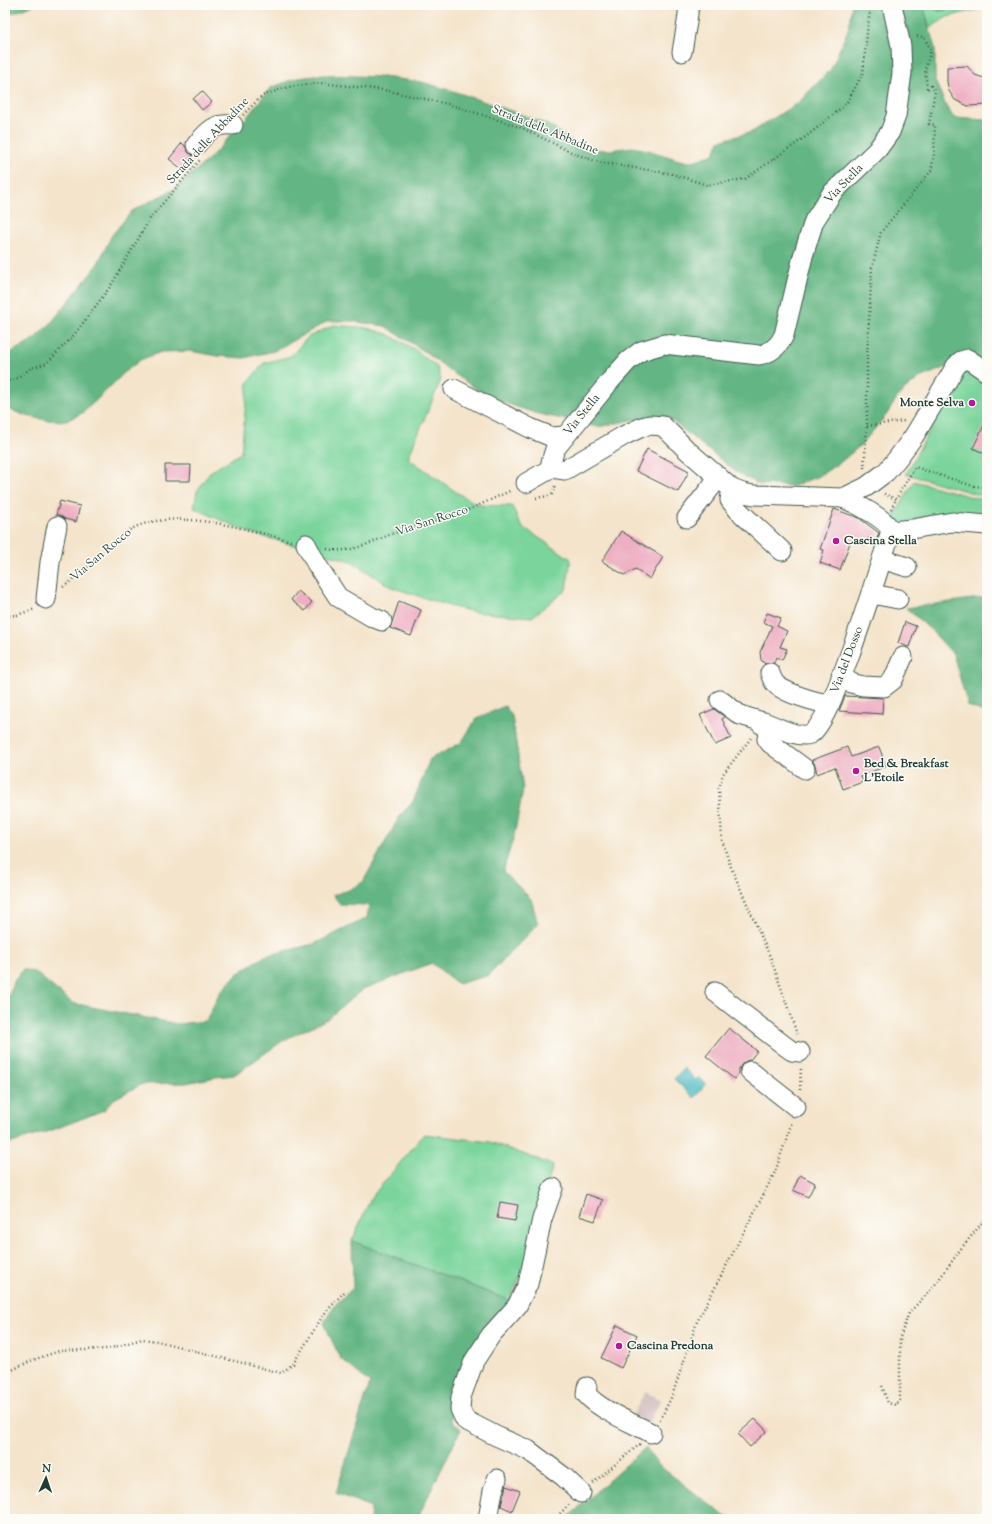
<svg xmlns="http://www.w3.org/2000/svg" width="992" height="1524" viewBox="0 0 992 1524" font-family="'Sorts Mill Goudy',serif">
<rect width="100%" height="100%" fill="#fdfcf7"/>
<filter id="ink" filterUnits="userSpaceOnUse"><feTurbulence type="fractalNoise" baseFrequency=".025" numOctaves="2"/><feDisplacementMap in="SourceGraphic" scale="8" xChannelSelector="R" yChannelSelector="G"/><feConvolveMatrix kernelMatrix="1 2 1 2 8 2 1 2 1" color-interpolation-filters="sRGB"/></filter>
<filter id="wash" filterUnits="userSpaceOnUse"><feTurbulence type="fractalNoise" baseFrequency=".012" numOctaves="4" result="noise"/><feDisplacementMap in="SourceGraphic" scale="16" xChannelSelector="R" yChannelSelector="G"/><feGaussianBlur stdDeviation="0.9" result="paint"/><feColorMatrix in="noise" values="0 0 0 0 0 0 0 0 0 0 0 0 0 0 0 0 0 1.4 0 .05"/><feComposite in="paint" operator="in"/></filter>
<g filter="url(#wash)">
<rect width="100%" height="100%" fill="#f4e4cb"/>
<path fill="#d2bfc0" d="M645,1392L661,1400L648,1423L633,1415Z"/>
<g fill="#7ad49b" stroke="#4c8868">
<path d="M923,5H934L933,8L939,11L971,5H987V7L947,17L930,28Z"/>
<path d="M334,325L367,328L387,334L414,349L437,367L441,380L408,458L456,492L479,505L512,506L521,526L571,559L566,590L532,617L474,612L449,606L391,587L351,561L250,533L194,508L197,491L210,472L241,453L248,382L264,363L291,356L308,337Z"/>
<path d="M965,365L987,380V497L906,474Z"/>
<path d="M914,481L987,501V518L911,525L891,521Z"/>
<path d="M424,1134L490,1142L553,1165L524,1270L509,1300L352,1241L371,1198Z"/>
</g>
<g fill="#63b683" stroke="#417a5c">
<path d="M5,5H34L5,16Z"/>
<path d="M852,5H923L935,48V81L947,108L954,118L987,120V367L944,368L919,378L899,395L887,414L862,444L842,461L819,476L793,486L758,484L736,472L670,419L656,415L598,427L535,413L502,402L478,390L456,375L424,351L385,326L351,321H328L274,351L244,358L218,356L190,351L161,352L140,360L125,372L84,412L66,421L46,420L27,416L5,408V356L34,339L51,323L96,267L112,235L132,211L174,189L210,158L243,122L270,88L297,78L323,75L382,77L422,82L459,93L520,114L551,126L577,145L589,149L610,150L632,147L648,150L679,160L690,162L714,154L719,141L752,132L799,102L831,69L848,30Z"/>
<path d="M934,5H971L939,11L933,8Z"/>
<path d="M987,597V713L968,706L953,654L931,630L906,608Z"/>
<path d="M505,706L512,716L523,789L514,836L503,871L531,899L538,924L489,975L458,984L432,963L363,989L327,1019L284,1040L234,1075L216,1077L186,1083L142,1084L114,1099L104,1110L50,1131L5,1145V1006L15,980L23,969L36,973L72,1003L177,1024L206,1021L219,994L237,974L265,956L314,944L367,918L369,905L340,904L333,895L349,890L363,882L400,816L413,802L430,759L461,743L477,718Z"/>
<path d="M352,1241L509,1300L469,1357L453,1399L451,1420L461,1429L417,1519H370L371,1507L336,1493L370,1383L340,1358L324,1323L334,1306L353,1288Z"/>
<path d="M646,1447L657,1464L726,1517L742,1519H566Z"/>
</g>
<path fill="#4dbbc3" stroke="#367c7c" d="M684,1068L696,1080L699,1077L706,1084L694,1098L674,1079Z"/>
<g id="blocks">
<g fill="#eeafc2">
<path d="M967,66L975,75L987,79V105L968,106L955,100L949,91L947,82V67Z"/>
<path d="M202,91L212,102L202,110L193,99Z"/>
<path d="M182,143L185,146L189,153L193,155L182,169L169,159Z"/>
<path d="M987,419V455L973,448Z"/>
<path d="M647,449L689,471L678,492L636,471Z"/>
<path d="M165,465H191L190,481H165Z"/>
<path d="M60,501L80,506L76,522L65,519L59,515H56Z"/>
<path d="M834,509L859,518L879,533L876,541L868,538L866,545L851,540L840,570L820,563L824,550L820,549Z"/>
<path d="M621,531L663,557L650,579L636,569L624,575L602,561Z"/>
<path d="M298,591L312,602L305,611L291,600Z"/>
<path d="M399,601L421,610L411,636L390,628Z"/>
<path d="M767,613L781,618L777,626L787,631L780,647L787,649L782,660L776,657L774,663L765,664L761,660L760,652L772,626L763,622Z"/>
<path d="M905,622L916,626L909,647L898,643Z"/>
<path d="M845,696L883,698L882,714L839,711Z"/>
<path d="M714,709L725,717L722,719L731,738L715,745L700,715Z"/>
<path d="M847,747L851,757L879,747L886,766L861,776L863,782L843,789L835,767L817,774L815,765L812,760Z"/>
<path d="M729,1028L757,1051L750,1060L746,1061L742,1064L739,1069V1073L734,1079L706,1056Z"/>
<path d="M800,1175L815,1183L808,1197L793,1190Z"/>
<path d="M586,1194L603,1200L595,1221L579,1216Z"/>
<path d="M500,1202L518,1205L515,1221L497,1218Z"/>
<path d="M617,1325L637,1335L621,1368L601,1358Z"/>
<path d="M755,1419L767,1431L750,1447L738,1434Z"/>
<path d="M506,1486L520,1491L512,1511L501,1506Z"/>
</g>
</g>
</g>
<g filter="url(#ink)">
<use href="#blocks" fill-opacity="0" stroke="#3f564b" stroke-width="1"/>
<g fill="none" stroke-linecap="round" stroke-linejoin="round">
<g stroke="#3f564b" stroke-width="21">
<g id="minor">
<path d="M682,52L687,22L689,5"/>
<path d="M196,145C208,131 214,123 233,125"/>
<path d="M454,389L530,428L552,437L565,436"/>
<path d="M552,468L551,462L555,449L611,380L628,361L641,351L664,344L759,355C771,353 779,346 784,335L803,256L814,221L832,193L877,150L890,132L896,116L902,73L901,46L892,5"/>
<path d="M552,468L565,470L625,435L642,427L650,425L663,426L687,450L732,489L743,493L754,495L843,498L866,487L886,472L897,459L914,436L956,366L961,361L968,359L987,372"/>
<path d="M526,483L552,468"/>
<path d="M732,489L730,500L739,511L782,551"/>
<path d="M843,498C855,503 887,519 891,531"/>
<path d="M687,518L719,477"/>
<path d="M891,531L912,529L952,522L987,525"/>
<path d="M306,544L317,565L338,597L372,617L382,621"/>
<path d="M882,559L907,567"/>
<path d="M872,594L898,599"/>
<path d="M46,599L50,562L57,526"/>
<path d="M770,673C771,676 772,679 774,682C780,692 818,703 830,704"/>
<path d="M841,675L851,683L863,686L884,687L893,680L903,657"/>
<path d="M720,700L740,715L763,722"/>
<path d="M761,724L764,722C775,726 799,739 810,734C832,724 881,561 891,531"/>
<path d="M773,726L767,739L770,743L805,769"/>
<path d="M715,992L785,1046L792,1051L800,1052"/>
<path d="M750,1071L796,1107"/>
<path d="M553,1188L542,1219L528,1284L517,1306L491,1335L474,1361L461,1397L460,1409L465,1420L496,1436L528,1450L564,1477L581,1493"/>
<path d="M587,1387L586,1394C601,1411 631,1422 651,1433"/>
<path d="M488,1519L493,1491L497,1479"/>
</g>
</g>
<g stroke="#3f564b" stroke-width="2.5" stroke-dasharray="1 3" stroke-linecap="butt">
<path d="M243,115L262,96L287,87L320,83L384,90L448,104L492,118L522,128L573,153L598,162L673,174L707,185L745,179L807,136L846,104L863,73L867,32L871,5"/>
<path d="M5,382L17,378L31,368L47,363L74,335L110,287L151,217L200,160"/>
<path d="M867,426L904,421"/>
<path d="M864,468L867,426V356L872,268L881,232L931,171L934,156L935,125L929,124L935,91L931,86L927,90L925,69L931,50L924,37L915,36"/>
<path d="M884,494L896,499L915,467L973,486L987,487"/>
<path d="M536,498L548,496L552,494L556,484"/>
<path d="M891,509L896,499"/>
<path d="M327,549C355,555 377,538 403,530C416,526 431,524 444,519C468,511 490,500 512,490"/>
<path d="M63,587C77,577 90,566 103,554C110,547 117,539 125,533C165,504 246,529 291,541"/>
<path d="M5,616L17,615L35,609"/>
<path d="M751,738L723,774L719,788L722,840L730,865L771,959L797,1034"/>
<path d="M800,1090L801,1067"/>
<path d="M5,1370H12L33,1360L59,1351L108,1349L142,1339L157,1341L281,1373L293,1364L324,1314L346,1290"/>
<path d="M882,1386L888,1403L896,1405L900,1400V1337L909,1313L935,1285L963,1246L987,1217"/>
<path d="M660,1420L672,1396L697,1322L775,1172L792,1122"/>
<path d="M593,1483L640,1444"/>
<path d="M554,1519L570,1504"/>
</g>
<use href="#minor" stroke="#fff" stroke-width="19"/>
</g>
</g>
<g fill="#b5179e" stroke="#fdfcf7" stroke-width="1.5">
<circle cx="972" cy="403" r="4"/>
<circle cx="836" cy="541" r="4"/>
<circle cx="856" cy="771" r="4"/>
<circle cx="619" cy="1346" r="4"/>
</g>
<g text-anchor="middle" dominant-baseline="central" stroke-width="3" stroke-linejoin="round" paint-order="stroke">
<g font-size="12" fill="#1f3d34" stroke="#fdfcf7">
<text transform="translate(545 130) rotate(22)">Strada delle Abbadine</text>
<text transform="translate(208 141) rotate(-47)">Strada delle Abbadine</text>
<text transform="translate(844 184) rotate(-46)">Via Stella</text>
<text transform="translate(582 415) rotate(-51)">Via Stella</text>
<text transform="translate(432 521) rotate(-18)">Via San Rocco</text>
<text transform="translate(101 555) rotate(-40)">Via San Rocco</text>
<text transform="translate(847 660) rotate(-69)">Via del Dosso</text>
</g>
<g font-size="12" font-weight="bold" fill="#1f3d34" stroke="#fdfcf7" text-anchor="start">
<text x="964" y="403" text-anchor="end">Monte Selva</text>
<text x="844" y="541">Cascina Stella</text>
<text x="864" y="764">Bed &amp; Breakfast<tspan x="864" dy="14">L'Etoile</tspan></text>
<text x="627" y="1346">Cascina Predona</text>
</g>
</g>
<rect width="992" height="1524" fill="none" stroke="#fdfcf7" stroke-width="20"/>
<g transform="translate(46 1478) rotate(3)" stroke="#fdfcf7" stroke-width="3" paint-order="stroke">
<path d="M0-3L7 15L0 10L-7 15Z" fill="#1f3d34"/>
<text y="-6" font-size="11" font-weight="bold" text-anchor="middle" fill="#1f3d34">N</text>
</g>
</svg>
